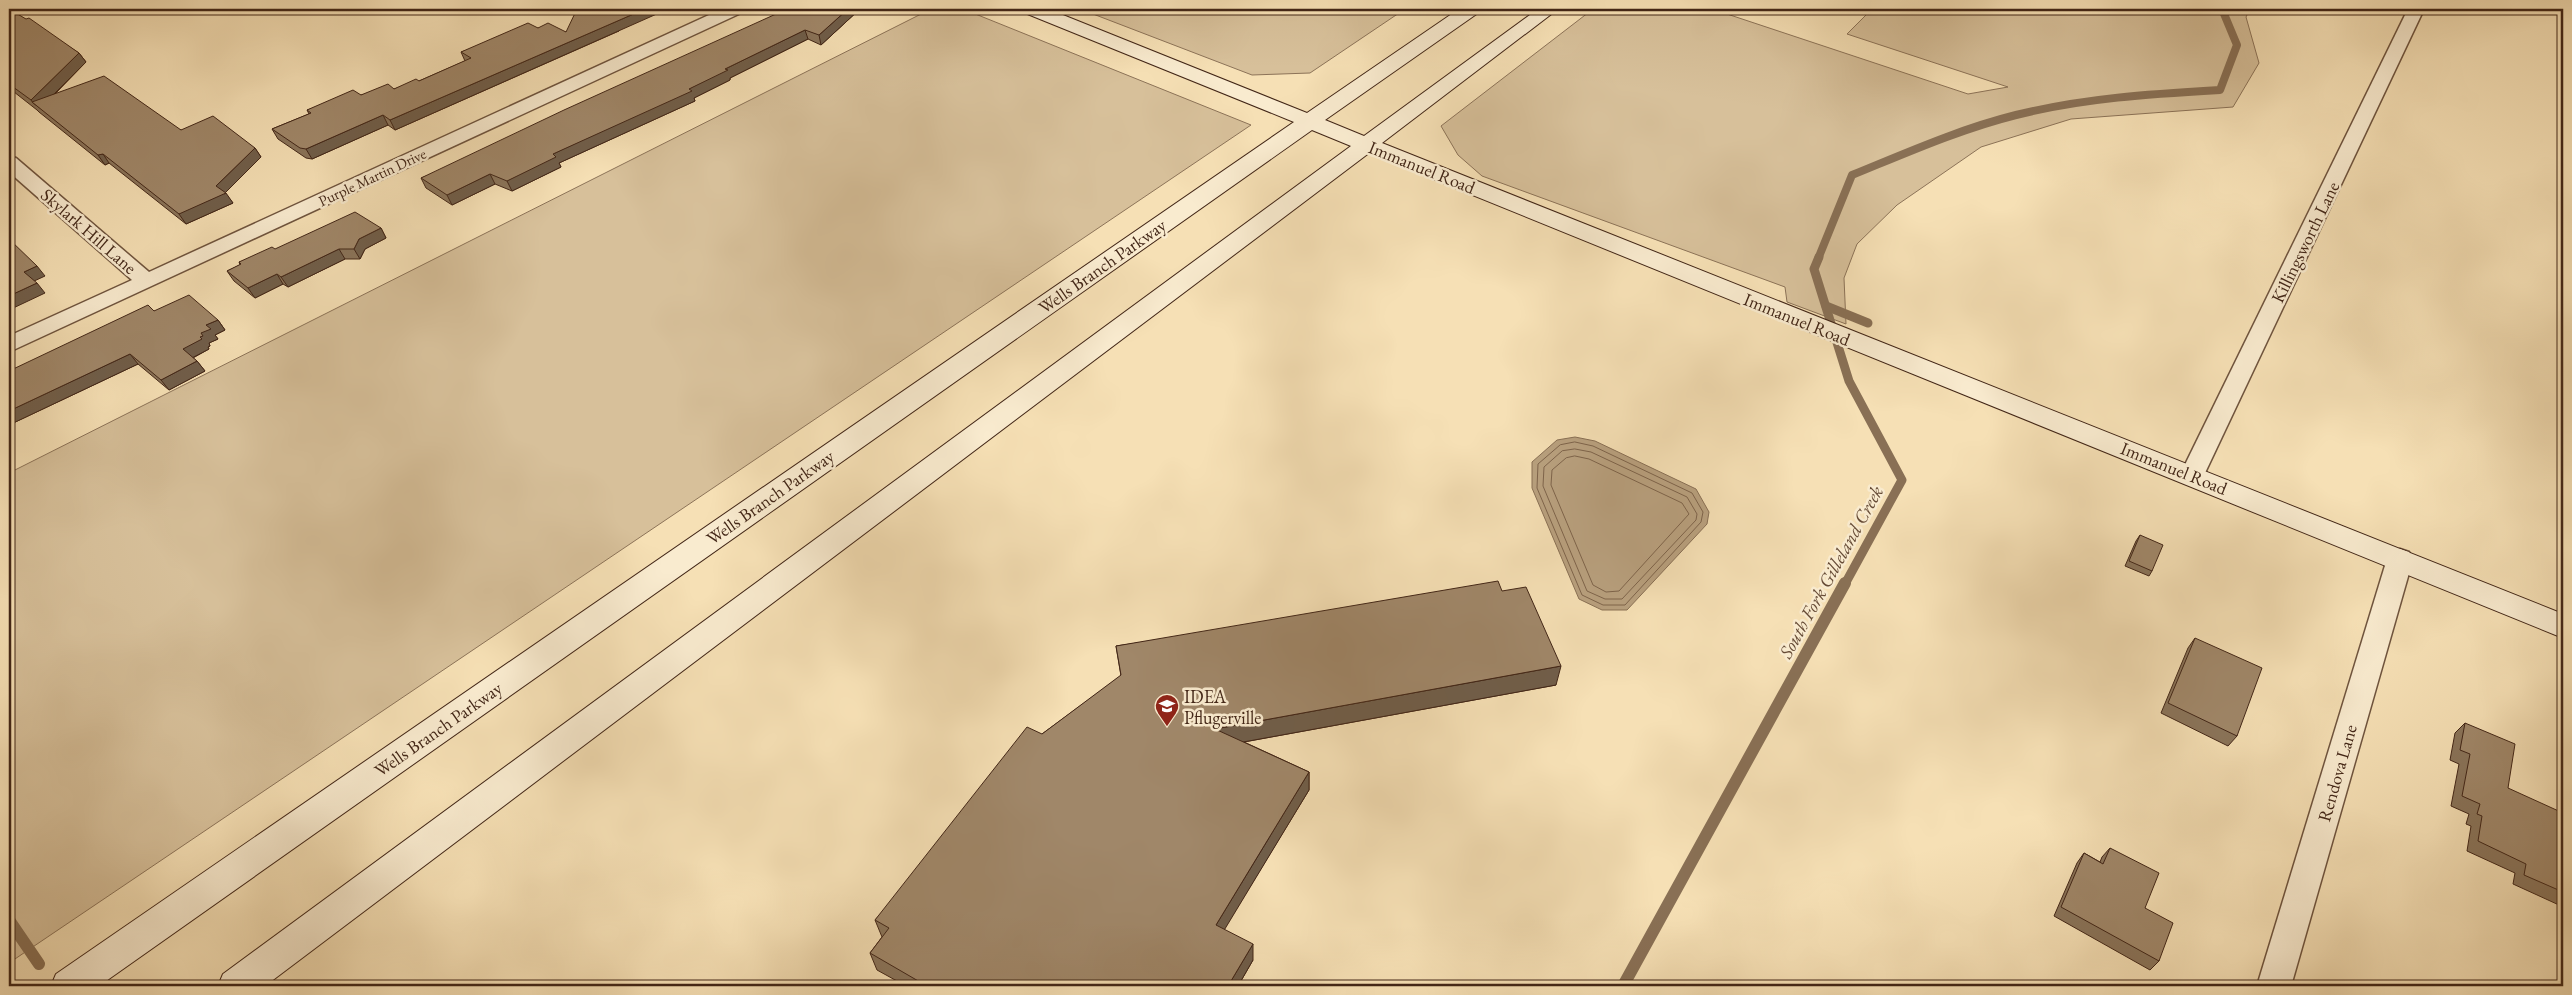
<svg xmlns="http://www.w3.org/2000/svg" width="2572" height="995" viewBox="0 0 2572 995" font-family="'EB Garamond',serif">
<rect width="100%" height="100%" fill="#f6e0b5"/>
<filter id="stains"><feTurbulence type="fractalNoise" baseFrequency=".004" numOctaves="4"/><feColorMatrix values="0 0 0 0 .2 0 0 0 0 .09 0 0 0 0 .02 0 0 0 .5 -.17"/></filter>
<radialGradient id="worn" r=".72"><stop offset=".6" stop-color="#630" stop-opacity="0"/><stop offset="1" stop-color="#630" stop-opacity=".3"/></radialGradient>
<g fill="#d7c09a" stroke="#8c7358">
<path d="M931,9H963L1251,125L9,963V473Z"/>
<path d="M1080,9H1405L1310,73L1252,75Z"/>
<path d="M1593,9H1712L1968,94L2008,87L1847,34L1872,9H2250L2246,17L2259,63L2233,107L2071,119L1981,147L1897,205L1857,244L1844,278L1846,324L1787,302L1785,287L1482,176L1458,155L1441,126Z"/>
</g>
<path fill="#b9a17f" stroke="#897055" d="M1575,437L1595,441L1696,489L1709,512L1707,524L1627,610H1602L1579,599L1532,488V462L1557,440Z"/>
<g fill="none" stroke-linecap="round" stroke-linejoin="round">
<g stroke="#7e644b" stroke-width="1">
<path d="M1575,442L1593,446L1692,493L1703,512L1701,522L1625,605H1603L1582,595L1537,488L1538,464L1560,445Z"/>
<path d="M1575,449L1591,452L1687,497L1697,514L1696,520L1622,599H1605L1587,591L1543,486L1544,467L1562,451Z"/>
<path d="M1575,456L1589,459L1682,503L1689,514L1619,591L1606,592L1593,585L1551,485L1552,470L1566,458Z"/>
</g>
<path stroke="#897055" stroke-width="8" d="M1818,259L1852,175C1906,153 1960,129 2016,115C2084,98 2151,94 2220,90L2237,45L2222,9"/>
<g stroke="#897055" stroke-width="9">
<path d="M1819,257L1814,269L1849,381L1902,480L1845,584"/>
<path d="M1826,306L1868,323"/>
</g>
<g stroke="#897055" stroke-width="12">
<path d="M9,920L39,964"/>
<path d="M1623,986L1845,583"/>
</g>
<g stroke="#6f543e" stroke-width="3">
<g id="street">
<path d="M722,9H743L741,13L9,352V336L132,280L9,172V156L16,158L149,272Z"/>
<path d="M2408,9H2424L2204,475L2201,481L2192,484L2183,481L2180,475Z"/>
<path d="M2400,549L2409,552L2413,559L2291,986H2257L2387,559L2391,552Z"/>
</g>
</g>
<g stroke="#422617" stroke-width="2">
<path id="secondary" d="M1023,9H1048L1307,113L1459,9H1480L1478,13L1325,120L1364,136L1538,9H1558L1382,143L2563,614V638L1369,153L265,986H218L223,974L1351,146L1312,130L99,986H51L56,974L1294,122L1025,13Z"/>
</g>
<use href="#street" fill="#f9ebcf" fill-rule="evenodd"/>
<use href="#secondary" fill="#f9ebcf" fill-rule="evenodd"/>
</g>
<g fill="#8a745a" stroke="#422617">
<path d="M9,9L79,53L86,62L55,94L181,130L255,148L261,157L225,193L233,203L186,224L109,163L105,165L39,112L37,110L9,88Z"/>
<path d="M860,9L821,45L808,39L730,78V80L694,98L695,101L559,163L561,167L512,191L495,184L452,205L426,188L421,178Z"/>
<path d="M538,28L566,32L619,31L395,130L388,125L312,159L306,158L278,139L272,129L309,114L307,110L361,95L394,89L419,81L465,61L461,52Z"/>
<path d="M381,228L386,238L365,249L360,259H345L288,287L283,284L255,298L234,281L227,271L240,265L239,262Z"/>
<path d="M154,311L218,320L225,330L215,335L218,339L209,343L210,346L208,347L209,349L193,358L197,361L205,371L169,390L138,364L9,425V371Z"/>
<path d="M2140,535L2152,571L2149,576L2125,566L2136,541Z"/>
<path d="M1502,591L1556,685L1244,742L1309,772V790L1224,929L1253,960L1238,986H906L877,970L870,953L882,937L875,920L1042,734L1121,676L1116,646Z"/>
<path d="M2195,638L2237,736L2228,746L2161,713L2188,648Z"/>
<path d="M2465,723L2558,864L2563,867V902L2559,905L2513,884L2515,873L2467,851L2471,826L2466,824L2469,814L2451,806L2459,764L2450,760L2455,733Z"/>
<path d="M2110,848L2145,908L2159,961L2150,970L2054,916L2077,863L2084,853L2100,862L2102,857Z"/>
</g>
<g fill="#705e4a" stroke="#422617">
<path d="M645,9H668L395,130L390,120Z"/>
<path d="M848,9H860L821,45L819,35Z"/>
<path d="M805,30L808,39L730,78V80L694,98L695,101L559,163L561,167L512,191L507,181L553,154L689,89L725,69Z"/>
<path d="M79,53L86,62L40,108L33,103L31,100Z"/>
<path d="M383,115L388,125L312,159L306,149Z"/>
<path d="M255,148L261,157L224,194L226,193L233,203L186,224L179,214L216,186Z"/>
<path d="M103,154L109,163L105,165L98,155Z"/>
<path d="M490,174L495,184L452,205L447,195Z"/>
<path d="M381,228L386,238L365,249L360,259L354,249L359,239Z"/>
<path d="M339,249L345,259L288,287L281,277Z"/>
<path d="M37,266L45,276L32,282L24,272Z"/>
<path d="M277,274L283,284L255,298L248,288Z"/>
<path d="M37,283L45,293L9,310V296Z"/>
<path d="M218,320L225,330L215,335L218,339L209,343L210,346L208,347L209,349L190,359L183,349L200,337L201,333L206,325Z"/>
<path d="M130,354L138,364L9,425V411Z"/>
<path d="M197,361L205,371L169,390L161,380Z"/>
<path d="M1561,666L1556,685L1216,747L1215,729Z"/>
<path d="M1309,772V790L1217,942L1216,925Z"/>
<path d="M1253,944V960L1238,986H1228Z"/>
</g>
<g fill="#a08769" stroke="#422617">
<path d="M9,9L26,19L29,18L79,53L31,100L9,84Z"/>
<path d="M577,9H645L390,120L383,115L306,149L300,148L272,129L311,113L307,110L353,90L361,95L388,84L394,89L416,79L419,81L471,58L461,52L528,23L538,28L548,23L566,32Z"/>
<path d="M787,9H848L819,35L805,30L725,69L728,70L689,89L692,91L553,154L556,157L507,181L490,174L447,195L421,178L564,110Z"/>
<path d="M104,76L181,130L213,116L255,148L216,186L226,193L179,214L103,154L98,155L32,102Z"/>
<path d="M355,212L381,228L359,239L354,249H339L281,277L277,274L248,288L227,271L241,264L239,262L272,247L275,249Z"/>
<path d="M9,239L37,266L24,272L37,283L9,296Z"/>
<path d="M189,295L218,320L206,325L211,329L201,333L203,336L200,337L202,339L183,349L197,361L161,380L130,354L9,411V371L148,305L154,311Z"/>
<path d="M2140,535L2163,545L2152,571L2129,561Z"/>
<path d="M1498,581L1502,591L1526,587L1561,666L1215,729L1309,772L1216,925L1253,944L1228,986H917L920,982L870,953L889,928L875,920L1027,727L1042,734L1121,675L1116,646Z"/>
<path d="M2195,638L2262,668L2237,736L2168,703Z"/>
<path d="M2465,723L2515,744L2508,788L2563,813L2558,864L2563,867V892L2524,875L2526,864L2478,841L2482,816L2477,814L2480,804L2462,796L2470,754L2460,750Z"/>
<path d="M2110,848L2159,873L2145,908L2173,923L2159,961L2061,907L2084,853L2103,864Z"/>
</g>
<defs>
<g id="school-pin" transform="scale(1.25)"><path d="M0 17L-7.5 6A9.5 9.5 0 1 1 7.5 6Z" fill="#8f2418" stroke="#f9ebcf"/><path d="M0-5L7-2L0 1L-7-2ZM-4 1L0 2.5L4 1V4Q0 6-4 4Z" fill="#fff"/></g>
</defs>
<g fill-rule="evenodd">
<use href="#school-pin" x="1167" y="706"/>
</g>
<g text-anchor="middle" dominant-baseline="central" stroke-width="5" stroke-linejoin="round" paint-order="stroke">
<g font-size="15" fill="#422617" stroke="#f9ebcf">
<text transform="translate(372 177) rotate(-25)">Purple Martin Drive</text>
</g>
<g font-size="18" fill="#422617" stroke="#f9ebcf">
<text transform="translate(1422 167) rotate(22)">Immanuel Road</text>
<text transform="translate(89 231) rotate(41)">Skylark Hill Lane</text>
<text transform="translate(2305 242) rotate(-64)">Killingsworth Lane</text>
<text transform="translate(1102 266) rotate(-35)">Wells Branch Parkway</text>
<text transform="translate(1797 319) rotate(22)">Immanuel Road</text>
<text transform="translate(2174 468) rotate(22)">Immanuel Road</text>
<text transform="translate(770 497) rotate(-35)">Wells Branch Parkway</text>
<text transform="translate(438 729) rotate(-35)">Wells Branch Parkway</text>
<text transform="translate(2337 773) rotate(-74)">Rendova Lane</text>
</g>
<g font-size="18" fill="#422617" stroke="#f9ebcf" text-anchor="start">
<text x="1184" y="696">IDEA<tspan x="1184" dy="21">Pflugerville</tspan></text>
</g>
<g font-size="19" font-style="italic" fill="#664b36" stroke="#f9ebcf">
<text transform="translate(1831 572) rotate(-61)">South Fork Gilleland Creek</text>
</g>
</g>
<rect width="2572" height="995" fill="none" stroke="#f6e0b5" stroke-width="30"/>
<rect x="10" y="10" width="2552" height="975" fill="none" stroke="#422617" stroke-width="2.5"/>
<rect x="15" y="15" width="2542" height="965" fill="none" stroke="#422617"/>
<rect width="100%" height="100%" filter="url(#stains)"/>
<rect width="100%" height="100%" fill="url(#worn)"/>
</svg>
